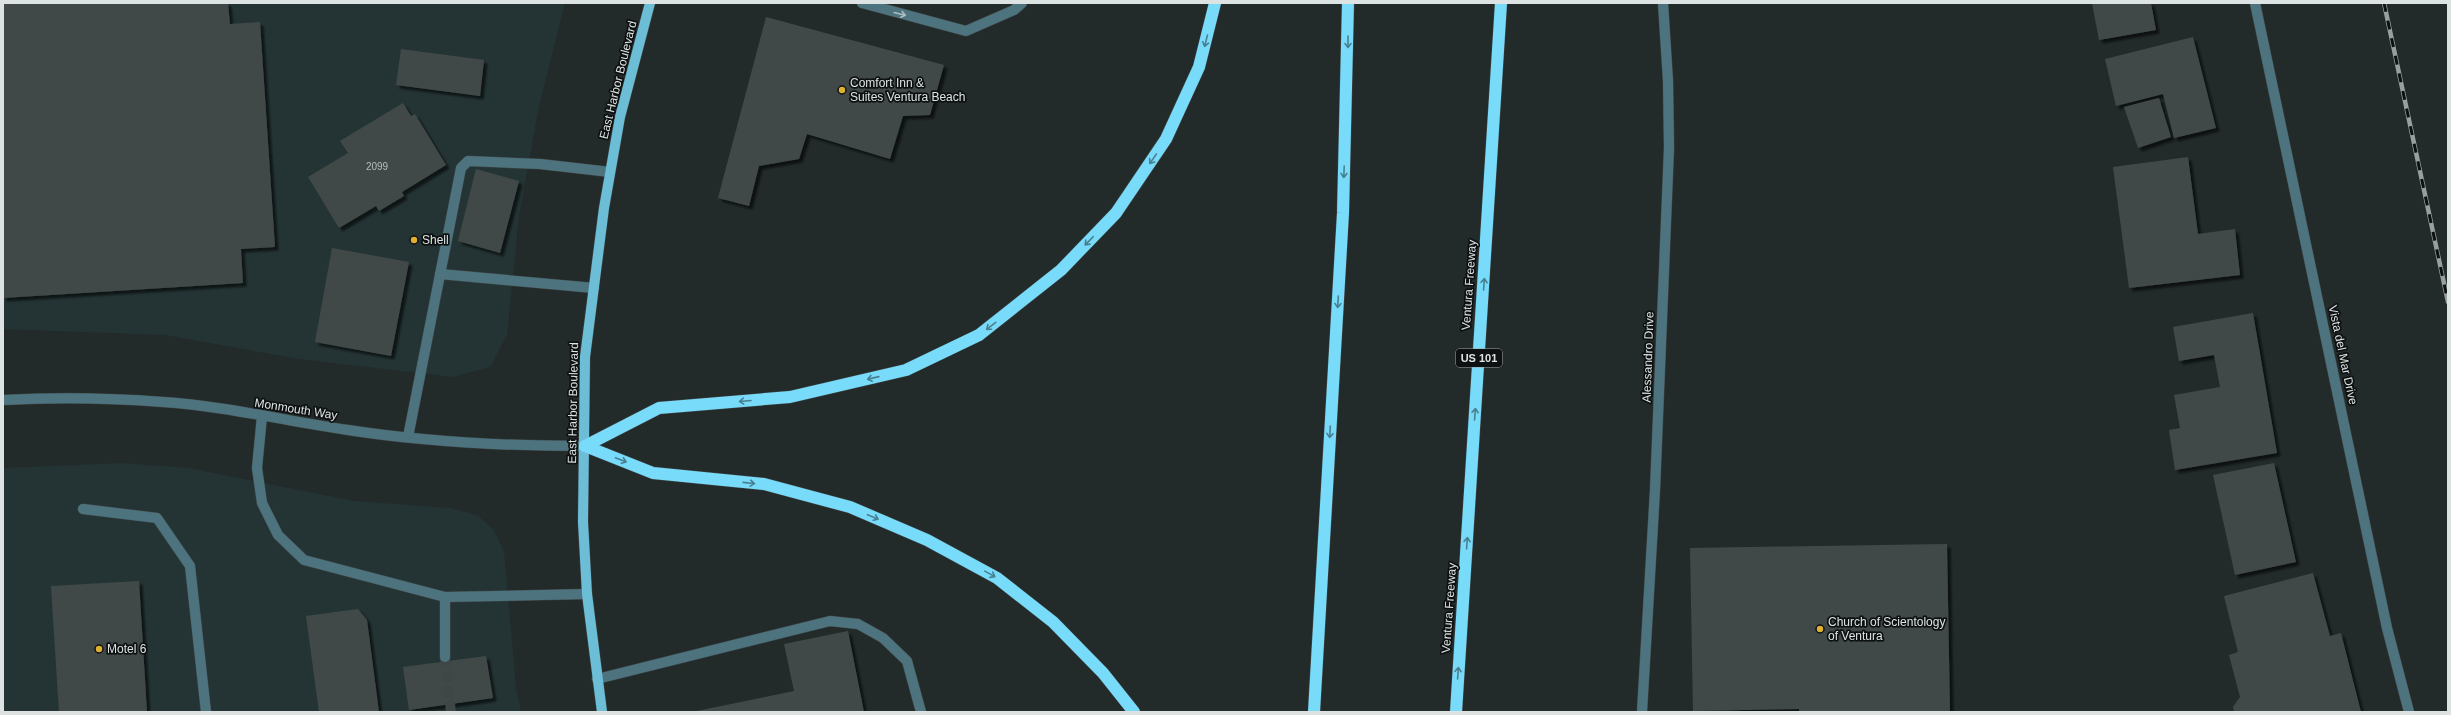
<svg xmlns="http://www.w3.org/2000/svg" width="2451" height="715" viewBox="0 0 2451 715" font-family="Helvetica,sans-serif">
<defs>
<filter id="shadow"><feDropShadow dx="3.5" dy="3.5" stdDeviation="1" flood-color="#0009"/></filter>
</defs>
<rect width="100%" height="100%" fill="#222a2a"/>
<g fill="#243435">
<path d="M3,3H565L539,106L519,216L507,335L490,367L453,377L299,359L165,335L3,329Z"/>
<path d="M123,463L188,468L354,501L449,508L477,515L493,529L504,551L516,687L521,712H3V468Z"/>
</g>
<g fill="#414a47" filter="url(#shadow)">
<path d="M3,3H228L230,24L260,22L275,247L241,249L243,283L3,298Z"/>
<path d="M2092,3H2151L2156,30L2099,40Z"/>
<path d="M766,17L944,65L930,115L903,116L890,159L807,134L799,159L759,166L749,206L718,198Z"/>
<path d="M2193,37L2216,128L2174,138L2163,94L2116,106L2105,59Z"/>
<path d="M401,49L484,60L480,96L396,85Z"/>
<path d="M2159,98L2171,137L2138,148L2124,107Z"/>
<path d="M403,103L411,116L415,114L446,165L402,192L404,196L379,211L376,206L339,228L308,177L348,153L340,141Z"/>
<path d="M2188,157L2198,234L2235,229L2240,275L2129,288L2113,167Z"/>
<path d="M476,169L519,181L500,253L458,241Z"/>
<path d="M332,248L409,262L391,356L315,342Z"/>
<path d="M2253,313L2277,453L2175,470L2169,430L2180,428L2174,395L2220,387L2214,355L2179,361L2173,327Z"/>
<path d="M2274,463L2296,562L2235,575L2213,475Z"/>
<path d="M1947,544L1950,712H1799V709L1693,711L1690,548Z"/>
<path d="M2313,573L2330,636L2341,633L2361,712H2234L2233,707L2240,697L2229,655L2238,652L2224,596Z"/>
<path d="M139,581L147,712H59L51,586Z"/>
<path d="M358,609L367,620L379,712H319L306,616Z"/>
<path d="M848,631L864,712H692L794,691L784,644Z"/>
<path d="M486,656L493,698L409,710L403,667Z"/>
</g>
<g fill="none" stroke-linecap="round" stroke-linejoin="round">
<path stroke="#3e4646" stroke-width="10" stroke-dasharray="10 5" stroke-linecap="butt" d="M445,657L451,712"/>
<g stroke="#404848" stroke-width="11">
<g id="minor">
<path d="M862,3L966,31L1014,10L1022,3"/>
<path d="M2255,3L2387,628L2409,712"/>
<path d="M440,274L594,288"/>
<path d="M3,400C56,397 110,398 163,402C225,406 286,421 348,430C426,442 506,446 585,446"/>
<path d="M262,416L257,468L262,503L278,535L304,560L445,597L587,594"/>
<path d="M408,437L461,168L468,161L540,164L610,172"/>
<path d="M83,509L157,518L190,566L206,712"/>
<path d="M445,597V657"/>
<path d="M597,679L830,621L858,624L883,638L907,661L921,712"/>
<path d="M1642,712L1655,490L1669,148L1668,81L1663,3"/>
</g>
</g>
<g stroke="#404848" stroke-width="11">
<path id="major" d="M602,712L587,594L583,522L585,357L604,208L620,117L650,3"/>
</g>
<g stroke="#404848" stroke-width="13">
<g id="highway">
<path d="M585,446L659,408L790,397L906,370L979,335L1061,270L1116,213L1166,139L1199,67L1215,3"/>
<path d="M585,446L653,473L764,484L850,507L927,540L997,578L1053,622L1103,673L1134,712"/>
<path d="M1314,712L1343,213L1348,3"/>
<path d="M1456,712L1501,3"/>
</g>
</g>
<use href="#minor" stroke="#4d737f" stroke-width="10"/>
<use href="#major" stroke="#6cbed7" stroke-width="10"/>
<use href="#highway" stroke="#78dbfa" stroke-width="12"/>
<g stroke="#999f9f" stroke-width="4.5">
<path id="rail" d="M2384,3L2448,302"/>
</g>
<use href="#rail" stroke="#0e1112" stroke-width="3" stroke-dasharray="9" stroke-linecap="butt"/>
</g>
<defs><path id="oneway-shaft" d="M-6 0H5M1.5-3L5.5 0L1.5 3" fill="none" stroke-width="1.6" stroke-linecap="round" stroke-linejoin="round"/></defs>
<use stroke="#abbcc0" href="#oneway-shaft" transform="translate(900 14) rotate(14)"/>
<g stroke="#488092">
<use href="#oneway-shaft" transform="translate(1206 41) rotate(104)"/>
<use href="#oneway-shaft" transform="translate(1348 42) rotate(90)"/>
<use href="#oneway-shaft" transform="translate(1153 159) rotate(124)"/>
<use href="#oneway-shaft" transform="translate(1344 172) rotate(92)"/>
<use href="#oneway-shaft" transform="translate(1089 241) rotate(134)"/>
<use href="#oneway-shaft" transform="translate(1484 284) rotate(-86)"/>
<use href="#oneway-shaft" transform="translate(1338 302) rotate(93)"/>
<use href="#oneway-shaft" transform="translate(991 326) rotate(142)"/>
<use href="#oneway-shaft" transform="translate(873 378) rotate(167)"/>
<use href="#oneway-shaft" transform="translate(745 401) rotate(175)"/>
<use href="#oneway-shaft" transform="translate(1475 414) rotate(-86)"/>
<use href="#oneway-shaft" transform="translate(1330 432) rotate(93)"/>
<use href="#oneway-shaft" transform="translate(621 460) rotate(21)"/>
<use href="#oneway-shaft" transform="translate(749 483) rotate(6)"/>
<use href="#oneway-shaft" transform="translate(873 517) rotate(23)"/>
<use href="#oneway-shaft" transform="translate(1467 543) rotate(-86)"/>
<use href="#oneway-shaft" transform="translate(990 574) rotate(29)"/>
<use href="#oneway-shaft" transform="translate(1458 673) rotate(-86)"/>
</g>
<g fill="#deb133" stroke="#0e1112" stroke-width="1.5">
<circle cx="842" cy="90" r="4"/>
<circle cx="414" cy="240" r="4"/>
<circle cx="1820" cy="629" r="4"/>
<circle cx="99" cy="649" r="4"/>
</g>
<g text-anchor="middle" dominant-baseline="central" stroke-width="3.5" stroke-linejoin="round" paint-order="stroke">
<g font-size="10" fill="#b6bdbc">
<text x="377" y="166">2099</text>
</g>
<rect fill="#0e1112" stroke="#9fa4a4" stroke-width="1" x="1456" y="349" width="46" height="18" rx="3"/>
<g font-size="11" font-weight="bold" fill="#dde3e3">
<text x="1479" y="358">US 101</text>
</g>
<g font-size="12" fill="#dde3e3" stroke="#0e1112">
<text transform="translate(618 80) rotate(-76)">East Harbor Boulevard</text>
<text transform="translate(1469 285) rotate(-86)">Ventura Freeway</text>
<text transform="translate(2343 355) rotate(78)">Vista del Mar Drive</text>
<text transform="translate(1648 357) rotate(-88)">Alessandro Drive</text>
<text transform="translate(573 403) rotate(-89)">East Harbor Boulevard</text>
<text transform="translate(296 409) rotate(9)">Monmouth Way</text>
<text transform="translate(1449 608) rotate(-86)">Ventura Freeway</text>
</g>
<g font-size="12" fill="#dde3e3" stroke="#0e1112" text-anchor="start">
<text x="850" y="83">Comfort Inn &amp;<tspan x="850" dy="14">Suites Ventura Beach</tspan></text>
<text x="422" y="240">Shell</text>
<text x="1828" y="622">Church of Scientology<tspan x="1828" dy="14">of Ventura</tspan></text>
<text x="107" y="649">Motel 6</text>
</g>
</g>
<rect width="2451" height="715" fill="none" stroke="#dde3e3" stroke-width="8"/>
</svg>
